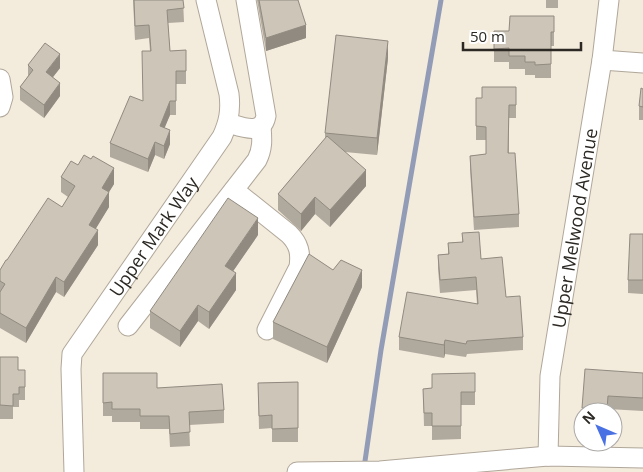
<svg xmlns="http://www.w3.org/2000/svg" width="643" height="472" viewBox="0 0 643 472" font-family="'Open Sans',sans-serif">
<rect width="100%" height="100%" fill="#f3ebdc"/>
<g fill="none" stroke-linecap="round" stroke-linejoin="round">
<path stroke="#929cb6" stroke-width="5" d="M364,468L381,350L441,0"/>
<g stroke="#b0a79a" stroke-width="21">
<g id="street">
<path d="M602,60L643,63"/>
<path d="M0,79L3,97L0,107"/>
<path d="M228,123C242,127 262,136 266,116L246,0"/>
<path d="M234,190L289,234C299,244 301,253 299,267L267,330"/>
<path d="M128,326L257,160C263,148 262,139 261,126"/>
<path id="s1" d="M548,456L550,376L602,60L609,0"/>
<path id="s2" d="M74,472L71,369L72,354L222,137C229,122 231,110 229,94L206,0"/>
<path d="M297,472L380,471L548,456L643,458"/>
</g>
</g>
<use href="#street" stroke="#fff" stroke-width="19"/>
</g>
<g fill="#b0a99d">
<path d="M133,0H183L184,22L168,23L170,51L186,50V84H176V115H170L164,128L170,144L164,159L155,155L148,172L110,157V143L143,101L150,51L149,38L135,40Z"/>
<path d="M257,0H298L306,38L266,51Z"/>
<rect x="546" y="0" width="12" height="8"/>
<path d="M554,16V46H551V78H535V75H525V69H509V62H494V31H509Z"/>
<path d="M388,58L377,155L345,152L366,186L330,227L315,214L301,231L278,210V194L325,139V133Z"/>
<path d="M28,65L60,68L53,77L60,96L44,118L20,100V87L28,76Z"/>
<path d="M516,87V118H509V153L519,214V227L474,230L470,169V156L486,154V140H476V98H482Z"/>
<path d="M643,89V120H639V106Z"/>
<path d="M78,165L114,184L109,192V207L95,229L98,245L64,297L56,292L26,343L0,328V270L7,260L62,207L68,197L61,192V177Z"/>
<path d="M462,233L481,259L506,297L523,337V350L467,354L466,357L445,354L444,358L399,350V337L477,304L476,290L440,293L438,268V255L448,254V243L462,242Z"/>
<path d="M643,234V294L628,293V280Z"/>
<path d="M258,235L233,271L236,290L209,329L198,321L180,347L150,328V311Z"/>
<path d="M333,270L362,287L327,363L273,339V322Z"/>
<path d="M0,357L18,370H25V400H19V407H13V419H0Z"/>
<path d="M103,373L157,388L224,410V423L189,425L190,446L170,447L169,429H140V422H112V416H103Z"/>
<path d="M475,373V405H461V439L432,440V426H424L423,389L432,388Z"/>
<path d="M643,373V411L608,409V412H583L582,421V408Z"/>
<path d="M298,382V442H272V428L259,429L258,383Z"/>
</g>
<g fill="#908a80">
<path d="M306,25V38L266,51V38Z"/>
<path d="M388,41V58L377,155V138Z"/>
<path d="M60,54V68L46,86V72Z"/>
<path d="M60,83V96L44,118V105Z"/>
<path d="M170,101V115L160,139V126Z"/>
<path d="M170,130V144L164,159V146Z"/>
<path d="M155,142V155L148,172V159Z"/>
<path d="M114,168V184L109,192V207L89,240V225L102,188Z"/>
<path d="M366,170V186L330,227V210Z"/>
<path d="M315,197V214L301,231V214Z"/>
<path d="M258,218V235L225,283V266Z"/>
<path d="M98,230V245L64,297V282Z"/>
<path d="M362,270V287L327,363V347Z"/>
<path d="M236,273V290L209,329V312Z"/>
<path d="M56,277V292L26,343V328Z"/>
<path d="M198,305V321L180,347V331Z"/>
<path d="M445,340V354L444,358V345Z"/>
</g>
<g fill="#cdc5b7" stroke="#908a80">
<path d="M134,0H183L184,8L167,10L170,51L186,50V71H176V101H170L160,126L170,130L164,146L155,142L148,159L110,143L130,96L143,101L142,51H151L149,25L135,26Z"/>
<path d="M259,0H298L306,25L266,38Z"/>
<path d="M510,16H554V32H551V64L535,65V62H525V56H509V48L494,49V31H509Z"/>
<path d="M336,35L388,41L377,138L325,133Z"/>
<path d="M45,43L60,54L46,72L60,83L44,105L20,87L33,70L28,65Z"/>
<path d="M482,87H516V105H509L508,153H515L519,214L474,217L470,156L486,154V127L476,126V98H482Z"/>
<path d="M641,88L643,89V107L639,106Z"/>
<path d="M327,136L366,170L330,210L315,197L301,214L278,194Z"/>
<path d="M84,155L91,159L93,156L114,168L102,188L109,192L89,225L98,230L64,282L56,277L26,328L0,313V292L5,284L0,281V270L6,260H7L48,198L62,207L75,186L61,177L71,161L78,165Z"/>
<path d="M228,198L258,218L225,266L236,273L209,312L198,305L180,331L150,311Z"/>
<path d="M479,232L481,259L502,257L506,297L520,296L523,337L467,341L466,344L445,340L444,345L399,337L407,292L478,304L476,277L440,280L438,255L449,254L448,243L463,242L462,233Z"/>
<path d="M630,234H643V280H628Z"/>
<path d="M309,254L333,270L341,260L362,270L327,347L273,322Z"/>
<path d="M0,357H18V370H25V387H19V394H13V406L0,405Z"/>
<path d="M585,369L643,373V398L608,396L607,409L582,408Z"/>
<path d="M103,373H157V388L222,384L224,410L189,412L190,432L170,434L169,416H140V409H112V402L103,403Z"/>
<path d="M475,373V392H461V426H432V413H424L423,389L432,388V374Z"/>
<path d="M298,382V428L272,429V415L259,416L258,383Z"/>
</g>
<g text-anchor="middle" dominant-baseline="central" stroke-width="4.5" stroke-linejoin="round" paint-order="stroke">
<g font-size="18" fill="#2c2924" stroke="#fff">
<text stroke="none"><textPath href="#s1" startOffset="230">Upper Melwood Avenue</textPath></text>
<text stroke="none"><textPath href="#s2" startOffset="261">Upper Mark Way</textPath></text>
</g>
</g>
<g transform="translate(598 427) rotate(315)"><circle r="24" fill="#ffffff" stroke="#aba9a7"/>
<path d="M0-4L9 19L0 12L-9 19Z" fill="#4a71e4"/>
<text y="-8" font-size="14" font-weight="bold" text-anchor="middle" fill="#2c2924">N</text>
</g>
<path d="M463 42v8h118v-8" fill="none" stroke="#2c2924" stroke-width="2.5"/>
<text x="470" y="42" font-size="15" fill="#2c2924" stroke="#ffffff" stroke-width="4" paint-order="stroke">50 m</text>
</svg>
